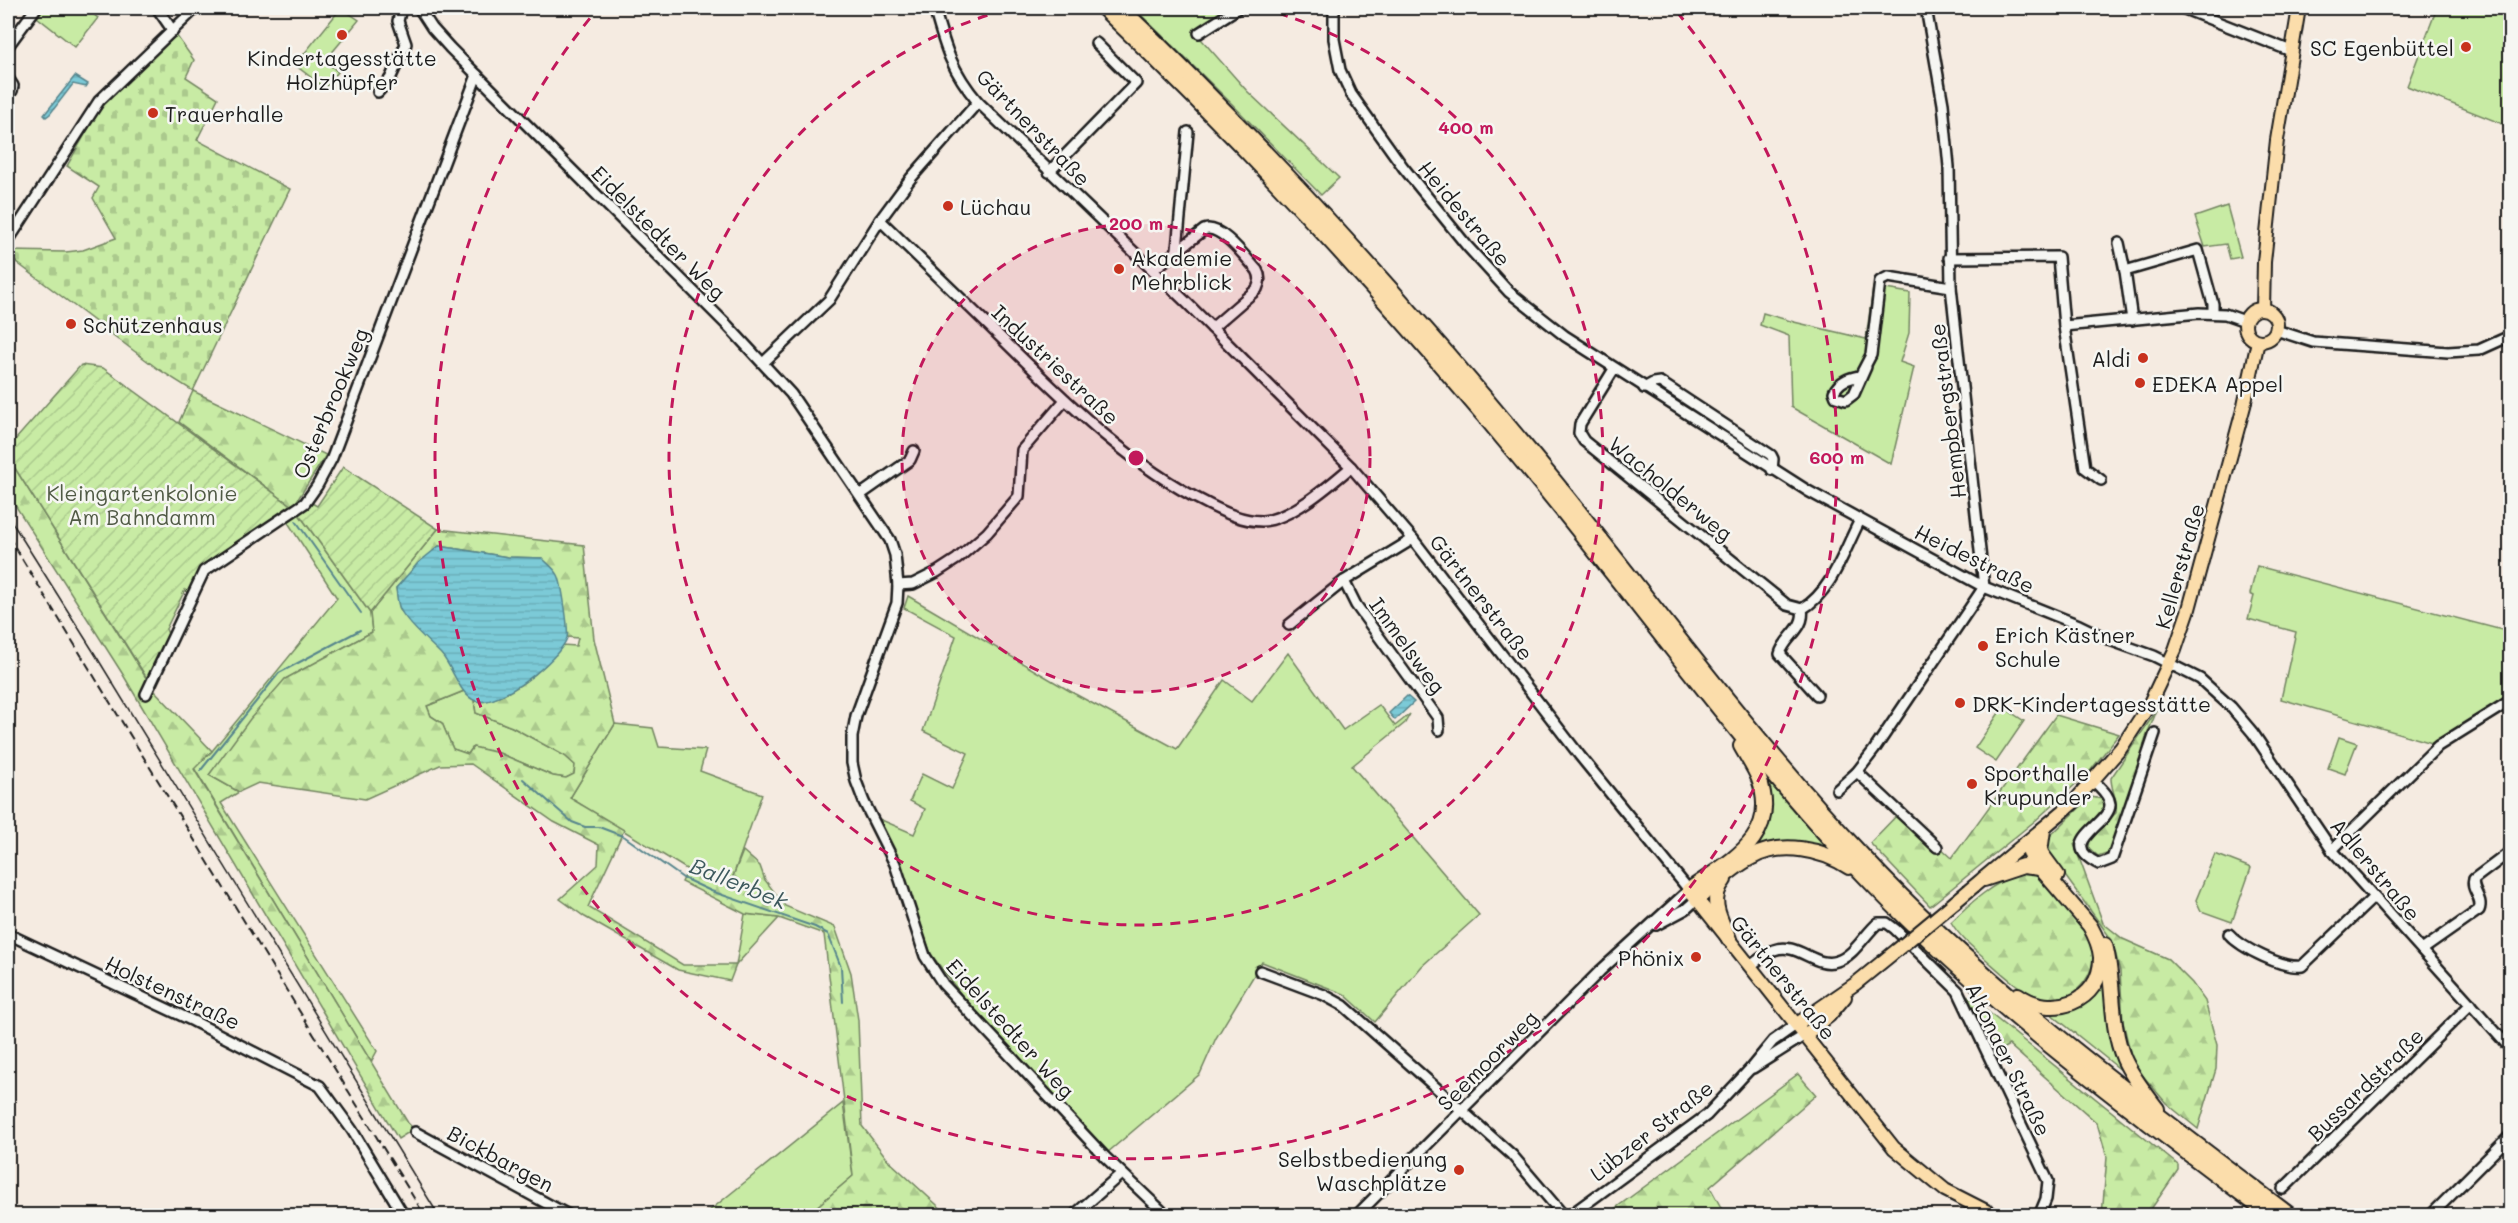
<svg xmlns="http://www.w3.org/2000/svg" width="2518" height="1223" viewBox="0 0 2518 1223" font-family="Mali,sans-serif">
<defs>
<pattern id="forest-firs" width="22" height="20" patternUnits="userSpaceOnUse" patternTransform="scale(1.5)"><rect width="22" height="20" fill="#c8eba4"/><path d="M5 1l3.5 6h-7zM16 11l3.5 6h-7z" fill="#abc98d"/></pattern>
<pattern id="cemetery-stones" width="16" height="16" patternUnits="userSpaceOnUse" patternTransform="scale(1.5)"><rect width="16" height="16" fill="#c8eba4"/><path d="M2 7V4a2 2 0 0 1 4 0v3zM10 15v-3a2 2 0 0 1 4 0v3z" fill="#abc98d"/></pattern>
<pattern id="garden-furrows" width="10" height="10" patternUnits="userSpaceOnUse" patternTransform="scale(1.5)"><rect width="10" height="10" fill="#c8eba4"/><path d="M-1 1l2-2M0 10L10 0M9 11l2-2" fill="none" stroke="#abc98d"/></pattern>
<pattern id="water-rules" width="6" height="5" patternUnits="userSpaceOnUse" patternTransform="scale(1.5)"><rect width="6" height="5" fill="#7bcad7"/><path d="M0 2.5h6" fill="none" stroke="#6aadb8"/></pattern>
</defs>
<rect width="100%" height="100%" fill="#f5ebe1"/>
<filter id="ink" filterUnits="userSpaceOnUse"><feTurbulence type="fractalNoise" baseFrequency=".0167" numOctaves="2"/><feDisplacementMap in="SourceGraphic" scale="12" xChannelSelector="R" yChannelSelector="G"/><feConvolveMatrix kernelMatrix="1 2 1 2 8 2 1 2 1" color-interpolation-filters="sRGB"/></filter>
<g filter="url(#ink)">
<g fill="#c8eba4" stroke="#728460" stroke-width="1.5">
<path d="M44,8H85L98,18L75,47L37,17Z"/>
<path d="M341,8L359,20L325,61L338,72L325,88L295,65Z"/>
<path d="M1134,8H1219L1223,11L1194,31L1247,91L1339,178L1321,195L1232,104Z"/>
<path d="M2437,8H2510V127L2407,86Z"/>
<path d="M2227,206L2241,257L2230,259L2226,244L2205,247L2195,217Z"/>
<path d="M1873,287L1910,293L1909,333L1900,362L1914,367L1891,464L1791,407L1789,336L1760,325L1763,313L1794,322L1866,339Z"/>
<path d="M299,514L370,613L372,632L285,679L209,775L239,792L221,803L377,1051L371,1062L194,768L212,751L337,598L287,521Z"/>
<path d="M2257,566L2510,632V694L2432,743L2281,699L2296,632L2248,619L2254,596L2250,594Z"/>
<path d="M908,596L1075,694L1177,749L1224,680L1252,701L1288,653L1343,730L1379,705L1395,726L1410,714L1405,723L1352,766L1479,915L1422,966L1375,1022L1344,994L1262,962L1216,1038L1200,1074L1107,1153L963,997L931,954L894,851L877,818L914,834L925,809L910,801L922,774L952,789L968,753L923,731L956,636L904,608Z"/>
<path d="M464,691L474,700L476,713L512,727L565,756L575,765L574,774L566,778L553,776L499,753L473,747L468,754L453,749L442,723L431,716L427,706Z"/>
<path d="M2003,707L2024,721L1996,762L1975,748Z"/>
<path d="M615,724L653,728L659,747L706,750L700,771L762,794L732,879L688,870L570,798Z"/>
<path d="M2339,737L2357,743L2345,774L2328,768Z"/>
<path d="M1765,777L1829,849L1742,856L1757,841Z"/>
<path d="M2215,854L2251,868L2232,922L2201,911L2196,900Z"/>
<path d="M745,914L779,918L736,965Z"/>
<path d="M2104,972C2107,1004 2106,1042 2122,1071L2050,1013L2075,1007Z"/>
<path d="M843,1103L853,1176L807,1215L703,1216Z"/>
</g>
<g fill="url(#forest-firs)" stroke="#728460" stroke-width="1.5" fill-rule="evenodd">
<path d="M193,391L326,455L293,507L179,422Z"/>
<path d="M8,457L153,689L212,751L194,769L408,1123L414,1129L398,1139L122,673L8,494Z"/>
<path d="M438,529L584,545L594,639L615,724L570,798L624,830L588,907L683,965H736L730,981L678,970L585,917L560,899L598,865L599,845L554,822L471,764L440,765L365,799L258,783L239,792L209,775L250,719L285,679L372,632L370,613ZM439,546L508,557L542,558L566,623L567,637L578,638L576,646L562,645C547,667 503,706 474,700L476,713L512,727L565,756L575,765L574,774L566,778L553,776L499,753L473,747L468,754L453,749L442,723L431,716L427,706L464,691L450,663L400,610L396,588Z"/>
<path d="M2157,710L2145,740L2112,851L2098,856L2089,848L2090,837L2116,813C2118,800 2111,790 2111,778Z"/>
<path d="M2056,715L2119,734L2091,770L2036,820L1930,906L1870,843L1901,811L1952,858Z"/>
<path d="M2091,797L2102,799L2105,809L2074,844L2103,923L2123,939L2168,959L2192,983L2205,1001L2217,1045L2216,1069L2198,1129L2166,1103L2133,1064L2123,1022L2120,971L2112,940L2047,851L2050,836Z"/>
<path d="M743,851L760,866L765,880L785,906L835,927L851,973L858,1020L862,1126L889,1161L948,1215H807L853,1176L824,934L779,918L745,914L682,882L688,870L732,879Z"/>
<path d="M2020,873H2032L2040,878C2057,897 2082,918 2091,942C2096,957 2093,969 2085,981C2054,1023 2015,985 1989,962C1976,950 1960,938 1951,922C1971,902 1993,883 2020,873Z"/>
<path d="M1967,995L2178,1165V1170L2147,1215H2102L2107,1157L2097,1123L2009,1045L1995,1053Z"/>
<path d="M1798,1074L1816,1095L1710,1187L1725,1215H1606Z"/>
</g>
<path fill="url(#cemetery-stones)" stroke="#728460" stroke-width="1.5" d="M176,35L194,60L186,77L218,98L197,140L290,189L193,391L158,369L8,256L10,251L66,252L83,250L116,238L93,198L99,187L67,166L102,105Z"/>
<g fill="url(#garden-furrows)" stroke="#728460" stroke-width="1.5">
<path d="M81,365L103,368L293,507L203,567L189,595L185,590L166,629L169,636L148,680L8,457V448Z"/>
<path d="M343,467L438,529L370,613L299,514L310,502L317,506Z"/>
</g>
<g fill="url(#water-rules)" stroke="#55848c" stroke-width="1.5">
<path d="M75,76L88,84L86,87L73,84L50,114L46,117L44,115Z"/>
<path d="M439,546L508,557L542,558C547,563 555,569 558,575C562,583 569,630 567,638C560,659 498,708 476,701C459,695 453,667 441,654C429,642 409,625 401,611C397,605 397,595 396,588L418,563Z"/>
<path d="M1407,696L1414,702L1395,720L1389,713Z"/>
</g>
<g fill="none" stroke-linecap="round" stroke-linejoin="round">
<g stroke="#55848c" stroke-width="2">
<path d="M296,521L361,613"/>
<path d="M201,770L279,673L360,630"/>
<path d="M523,779L572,822L585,827H599L625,837L683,878L711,891L815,927L828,934L841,967L843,1002"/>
</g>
<g stroke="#1c1c1c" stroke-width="14">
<g id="minor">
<path d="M157,8L173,31"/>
<path d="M419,8L432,28L450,48L728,326L791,394L890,540L895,555L898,585L897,603L856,716L852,737V763L856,781L864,802L895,864L925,956L943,984L1105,1157L1167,1216"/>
<path d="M934,8C945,47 951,70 978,102L1187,303L1351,467L1413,539L1580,756L1689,890L1600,971L1356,1216"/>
<path d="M1334,8V39L1340,70L1351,94L1403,167L1467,246L1509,292L1565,336L1808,491L1984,587L2079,625L2112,641L2154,656L2200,679L2231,707L2253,733L2332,850L2510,1048"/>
<path d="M2182,8L2291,51"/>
<path d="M1199,33L1238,8"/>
<path d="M8,46L36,8"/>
<path d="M8,78L13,86L12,91L8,93"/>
<path d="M378,92L390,79L406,44L398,21L401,8"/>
<path d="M1049,172L1136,83L1096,43"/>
<path d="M880,220C915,254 950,288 985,322C1053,388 1120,460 1206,503C1224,512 1241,521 1262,521C1290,520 1330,485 1351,467"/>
<path d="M8,241L99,101L196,8"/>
<path d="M2119,243L2125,271"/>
<path d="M1177,249L1188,132"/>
<path d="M1949,258L2058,257L2064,326L2199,313L2225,314L2245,321"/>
<path d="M1153,270L1204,230C1220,223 1246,258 1257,270C1261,277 1260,282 1257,289L1212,328"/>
<path d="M2132,320L2125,271L2198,250L2213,304V313"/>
<path d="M2064,326L2085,468L2101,480"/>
<path d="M2276,330L2313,342L2448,352L2479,350L2510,336"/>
<path d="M763,363L829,300L880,220L911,178L978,102"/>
<path d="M1866,367L1854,394L1846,400L1836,397L1834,392C1839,381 1849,378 1860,376L1871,355L1880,281L1888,277L1951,287"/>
<path d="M1614,369L1580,424L1579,433L1584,441L1787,605L1802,609C1832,592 1845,548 1860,520"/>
<path d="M1644,388L1653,383L1660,382L1771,455L1773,459L1772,470"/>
<path d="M860,495L910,460L914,451"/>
<path d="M1344,581L1356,605L1438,718L1439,730"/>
<path d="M898,585L913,584L937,572L957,559L987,533L1019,496L1022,450L1065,400"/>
<path d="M1802,609C1806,629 1784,637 1780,654L1817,695"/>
<path d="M1289,625L1344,581L1413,539"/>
<path d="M146,694L204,571L305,503L317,486L332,458L477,75"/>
<path d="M1857,772L1937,847"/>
<path d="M2094,781C2100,788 2109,794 2110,804C2111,825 2054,842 2099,864L2112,859L2155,733"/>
<path d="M1837,790L1857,772L1874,750L1984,587L1951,287L1949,167L1943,104L1926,8"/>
<path d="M2332,850L2438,746L2510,701"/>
<path d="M1656,925L1686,909L1697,899"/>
<path d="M8,934L193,1021L320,1086L352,1130L404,1216"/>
<path d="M2229,934C2241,948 2284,969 2302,966L2374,897"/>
<path d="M2422,950L2479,910C2484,898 2470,890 2474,879L2510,852"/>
<path d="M1750,966C1758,960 1766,954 1774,950C1798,941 1815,969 1837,961C1854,956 1865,934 1878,923H1887L1895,929L1958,991L2048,1181L2046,1199L2039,1216"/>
<path d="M1260,971L1324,995L1344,1006L1512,1155L1564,1216"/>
<path d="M1753,1068L1805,1035"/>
<path d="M415,1132L570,1216"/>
<path d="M2283,1189L2471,1004"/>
<path d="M1073,1216L1121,1174"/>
<path d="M1569,1216L1707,1115L1750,1069L1773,1041L1797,1024"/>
<path d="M2430,1216L2510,1136"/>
</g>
</g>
<g stroke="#1c1c1c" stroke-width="16">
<g id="major">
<circle cx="2261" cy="325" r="16"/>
<path d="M2263,309L2264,262L2277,140L2299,8"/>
<path d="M1692,893L1894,1148L1945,1190L1996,1216"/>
<path d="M1955,902L2073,803L2121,748L2149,705L2175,650L2189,609L2244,406L2258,341"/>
<path d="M1797,1024L1855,984L1897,950"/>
<path d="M1805,1035L1829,1016L1845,997"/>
</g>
</g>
<g stroke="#1c1c1c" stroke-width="18">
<g id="highway">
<path d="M1103,8C1260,158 1406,320 1544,488C1653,621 1753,762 1874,886C1994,1010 2133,1112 2271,1216"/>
<path d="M1121,8C1276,156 1420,317 1556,483C1657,608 1752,739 1863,856C1991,993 2142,1103 2291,1216"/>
<path d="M2027,843L2040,852L2057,875"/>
<path d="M2040,852L2043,830"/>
<path d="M1984,879L2023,866L2040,868"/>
<path d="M1724,880C1708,899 1720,919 1729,939"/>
<path d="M1689,890C1729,861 1781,838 1759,779C1755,768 1747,757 1741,746"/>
<path d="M1697,899C1714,885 1732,867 1752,857C1782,841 1822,849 1849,867"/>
<path d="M2105,945C2115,982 2109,1024 2124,1059C2132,1077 2145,1093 2157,1109"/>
<path d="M2018,995C2051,1019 2102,1003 2101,957C2100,946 2095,935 2090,926L2032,858L2027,843"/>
</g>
</g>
<use href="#minor" stroke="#f6f6f2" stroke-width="9"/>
<use href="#major" stroke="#fbddab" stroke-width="12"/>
<use href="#highway" stroke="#fbddab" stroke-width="14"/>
<path stroke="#1c1c1c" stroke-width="1.5" d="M8,516L93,651L439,1216"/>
<path stroke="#1c1c1c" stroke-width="2" stroke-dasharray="9 4.5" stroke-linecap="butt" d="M8,536L425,1216"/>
<g stroke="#1c1c1c" stroke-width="16" stroke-linecap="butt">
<path id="major-bridge" d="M1897,950L1955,902"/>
</g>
<use href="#major-bridge" stroke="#fbddab" stroke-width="12"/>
</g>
</g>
<circle cx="1136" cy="458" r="234" fill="#c2185b" fill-opacity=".12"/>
<g fill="none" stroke="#c2185b" stroke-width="3" stroke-dasharray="10 8">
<circle cx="1136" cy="458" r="234"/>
<path d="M1261 8A467 467 0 1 1 1011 8"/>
<path d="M1677 12A701 701 0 1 1 595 12"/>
</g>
<g fill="#c8321e" stroke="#f6f6f2" stroke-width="2">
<circle cx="342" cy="35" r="6"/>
<circle cx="2466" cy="47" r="6"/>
<circle cx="153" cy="113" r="6"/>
<circle cx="948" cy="206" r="6"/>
<circle cx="1119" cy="269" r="6"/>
<circle cx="71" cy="324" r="6"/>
<circle cx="2143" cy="358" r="6"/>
<circle cx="2140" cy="383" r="6"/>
<circle cx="1983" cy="646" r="6"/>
<circle cx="1960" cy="703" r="6"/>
<circle cx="1972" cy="784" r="6"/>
<circle cx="1696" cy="957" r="6"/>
<circle cx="1459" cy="1170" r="6"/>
</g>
<g text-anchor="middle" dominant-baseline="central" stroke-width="5" stroke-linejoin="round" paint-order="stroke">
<g font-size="21" fill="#1c1c1c" stroke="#f6f6f2" text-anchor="start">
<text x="2454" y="47" text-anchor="end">SC Egenbüttel</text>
<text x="342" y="57" text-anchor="middle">Kindertagesstätte<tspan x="342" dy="24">Holzhüpfer</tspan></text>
<text x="165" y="113">Trauerhalle</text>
<text x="960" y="206">Lüchau</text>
<text x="1131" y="257">Akademie<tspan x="1131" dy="24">Mehrblick</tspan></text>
<text x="83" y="324">Schützenhaus</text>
<text x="2131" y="358" text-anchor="end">Aldi</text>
<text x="2152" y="383">EDEKA Appel</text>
<text x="1995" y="634">Erich Kästner<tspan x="1995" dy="24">Schule</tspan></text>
<text x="1972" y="703">DRK-Kindertagesstätte</text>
<text x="1984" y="772">Sporthalle<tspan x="1984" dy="24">Krupunder</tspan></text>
<text x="1684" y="957" text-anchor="end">Phönix</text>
<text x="1447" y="1158" text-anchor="end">Selbstbedienung<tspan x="1447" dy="24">Waschplätze</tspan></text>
</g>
<g font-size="21" fill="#1c1c1c" stroke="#f6f6f2">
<text transform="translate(1034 127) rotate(46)">Gärtnerstraße</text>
<text transform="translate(1465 213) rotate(50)">Heidestraße</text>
<text transform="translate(659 232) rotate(45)">Eidelstedter Weg</text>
<text transform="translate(1056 364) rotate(43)">Industriestraße</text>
<text transform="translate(330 403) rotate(-67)">Osterbrookweg</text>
<text transform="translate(1947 411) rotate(-97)">Hempbergstraße</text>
<text transform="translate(1671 488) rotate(39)">Wacholderweg</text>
<text transform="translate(1975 558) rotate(26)">Heidestraße</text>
<text transform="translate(2179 566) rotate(-74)">Kellerstraße</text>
<text transform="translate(1482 597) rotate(52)">Gärtnerstraße</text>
<text transform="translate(1408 645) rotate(54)">Immelsweg</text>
<text transform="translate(2376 869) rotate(50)">Adlerstraße</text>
<text transform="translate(1784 977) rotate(51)">Gärtnerstraße</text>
<text transform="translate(173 992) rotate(25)">Holstenstraße</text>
<text transform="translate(1011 1028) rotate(48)">Eidelstedter Weg</text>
<text transform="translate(2009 1059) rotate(64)">Altonaer Straße</text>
<text transform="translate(1487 1060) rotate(-45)">Seemoorweg</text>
<text transform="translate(2365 1084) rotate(-44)">Bussardstraße</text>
<text transform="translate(1651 1130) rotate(-38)">Lübzer Straße</text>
<text transform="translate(501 1158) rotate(28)">Bickbargen</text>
</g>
<g font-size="21" fill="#505a45" stroke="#f6f6f2">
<text x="142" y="492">Kleingartenkolonie<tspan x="142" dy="24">Am Bahndamm</tspan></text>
</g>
<g font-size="22" font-style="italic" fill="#3d595d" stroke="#f6f6f2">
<text transform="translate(739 883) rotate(22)">Ballerbek</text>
</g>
</g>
<circle cx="1136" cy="458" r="9" fill="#c2185b" stroke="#f6f6f2" stroke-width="3"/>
<g font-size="18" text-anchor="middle" font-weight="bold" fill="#c2185b" stroke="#f6f6f2" stroke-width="5" stroke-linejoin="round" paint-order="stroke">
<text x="1466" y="134">400 m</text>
<text x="1136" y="230">200 m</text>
<text x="1837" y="464">600 m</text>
</g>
<rect width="2518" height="1223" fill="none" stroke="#f6f6f2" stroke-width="30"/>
<rect x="15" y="15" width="2488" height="1193" fill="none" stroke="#1c1c1c" stroke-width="2" filter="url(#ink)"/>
</svg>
